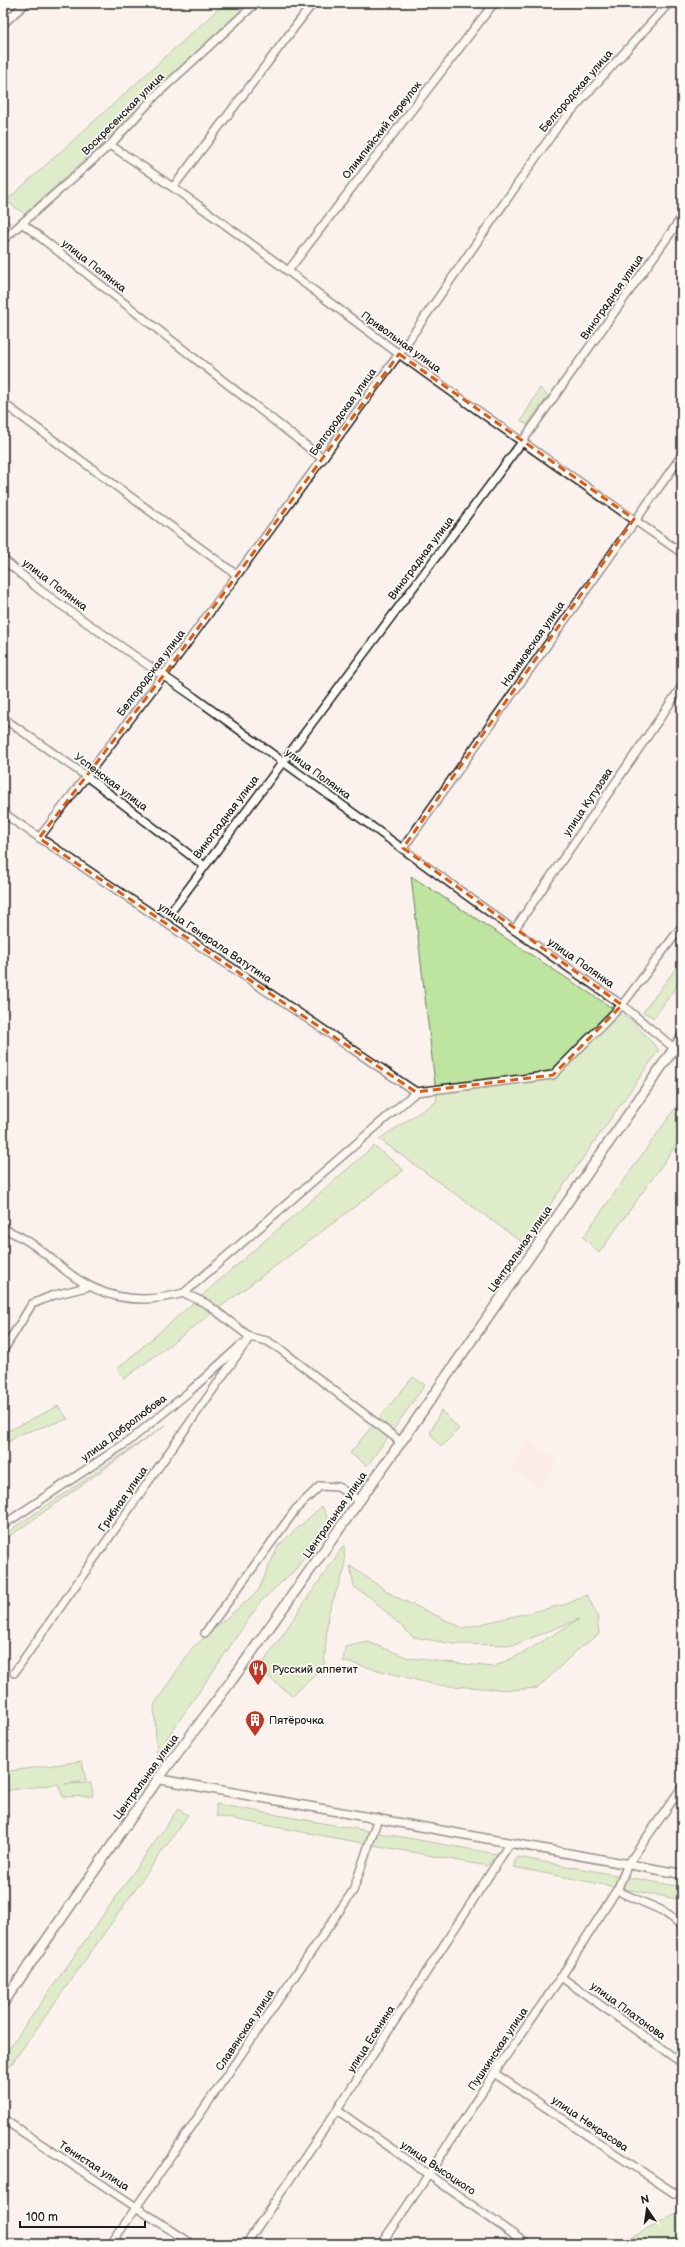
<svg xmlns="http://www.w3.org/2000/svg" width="685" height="2247" viewBox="0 0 685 2247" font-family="'Balsamiq Sans',sans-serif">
<rect width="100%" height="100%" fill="#fcf2ed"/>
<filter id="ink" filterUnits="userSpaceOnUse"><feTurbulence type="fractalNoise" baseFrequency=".025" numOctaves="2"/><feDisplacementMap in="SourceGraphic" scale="8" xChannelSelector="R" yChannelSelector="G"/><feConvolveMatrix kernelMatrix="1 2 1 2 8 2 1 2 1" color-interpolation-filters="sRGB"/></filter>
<g filter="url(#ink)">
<path fill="#fbe5e1" d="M527,1440L558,1460L540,1488L509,1468Z"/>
<g fill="#bde5a0" stroke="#6c805e">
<path d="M225,3H256L25,214L6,201Z"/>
<path d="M3,216L11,224L3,231Z"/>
<path d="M540,388L548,396L527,425L521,421Z"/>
<path d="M411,876L632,1021L659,1050L523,1243L379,1139L437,1101Z"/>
<path d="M682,960V978L654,1018L643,1012Z"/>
<path d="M682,1099V1137L599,1253L583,1237Z"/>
<path d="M374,1146L404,1170L124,1379L117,1369Z"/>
<path d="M413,1377L425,1385L367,1466L350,1453Z"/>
<path d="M58,1406L68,1419L20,1434L3,1446V1435L10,1430Z"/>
<path d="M441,1410L459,1429L441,1447L430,1433Z"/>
<path d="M166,1425L3,1541V1535Z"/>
<path d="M322,1506L329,1521L296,1569L261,1601L157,1753L154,1705L192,1648L258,1591L278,1546Z"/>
<path d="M344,1545L345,1568L328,1614L324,1667L292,1696L259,1669Z"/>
<path d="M350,1566L394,1596L463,1628L567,1604L587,1595L597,1615L599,1634L575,1652L538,1688L511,1690L436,1685L343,1661L345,1647L368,1642L409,1658L493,1667L525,1652L579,1619L514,1645L454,1644L413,1637L371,1598L354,1587Z"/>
<path d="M82,1761L86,1781L65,1784L91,1783L93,1796L63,1797L58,1784L3,1791V1772Z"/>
<path d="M216,1804L497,1854L487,1866L216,1816Z"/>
<path d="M178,1809L188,1815L3,2076V2057Z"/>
<path d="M517,1857L682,1887V1900L513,1867Z"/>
<path d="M682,2210V2244H618Z"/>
</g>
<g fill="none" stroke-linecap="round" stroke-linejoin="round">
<g stroke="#1c1c1c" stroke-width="10">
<g id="minor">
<path d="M3,24L26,3"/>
<path d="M110,145C210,210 303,283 399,354C492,422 587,487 682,553"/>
<path d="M174,186L313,3"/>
<path d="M22,223L323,459"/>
<path d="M3,240L110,145L156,95L256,3"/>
<path d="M288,271L494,3"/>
<path d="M3,403L237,575"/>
<path d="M3,559L41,591L194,697L514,930L622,1005L674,1048"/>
<path d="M3,718L86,776L203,865"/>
<path d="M3,813L416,1092"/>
<path d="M39,838L163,676L399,354L558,126L669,3"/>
<path d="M403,848L682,455"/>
<path d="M173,909L522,442L682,217"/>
<path d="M514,930L682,686"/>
<path d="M3,1229C26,1237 42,1251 61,1267C99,1298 135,1306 184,1293L207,1304L250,1337L267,1341L280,1349L401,1442"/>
<path d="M184,1293L416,1092L553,1075L622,1005L682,926"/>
<path d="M3,1351L32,1304L54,1295L87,1287"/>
<path d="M3,1525L129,1441L190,1391L241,1345"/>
<path d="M205,1633L296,1509L320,1486L338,1487L360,1501"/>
<path d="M14,1673L250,1337"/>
<path d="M618,1888L622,1893L661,1910L682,1925"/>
<path d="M561,1977L682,2063"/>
<path d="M494,2073L674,2193"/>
<path d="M337,2110L527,2244"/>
<path d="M3,2119L192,2244"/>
<path d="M111,2244L353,1891L378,1818"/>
<path d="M246,2244L337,2110L510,1843"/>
<path d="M381,2244L429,2174L494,2073L561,1977L618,1888L628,1864L682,1787"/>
</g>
</g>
<g stroke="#1c1c1c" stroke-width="11">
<path id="tertiary" d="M158,1779L682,1874"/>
</g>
<g stroke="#1c1c1c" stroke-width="12">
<path id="secondary" d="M3,2003L158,1779L232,1680L401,1442L682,1037"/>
</g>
<use href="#minor" stroke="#fdfcf7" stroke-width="7"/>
<use href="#tertiary" stroke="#fdfcf7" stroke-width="8"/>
<use href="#secondary" stroke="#fdfcf7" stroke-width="9"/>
</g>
</g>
<path d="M0 0H685V2247H0ZM399,354L634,519L403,848L622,1005L553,1075L416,1092L39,838L163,676Z" fill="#fcf2ed" fill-opacity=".55" fill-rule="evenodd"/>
<path fill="none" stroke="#e8590c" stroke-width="3" stroke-dasharray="8 5" stroke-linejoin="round" d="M399,354L634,519L403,848L622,1005L553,1075L416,1092L39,838L163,676Z"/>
<defs>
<g id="restaurant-pin" transform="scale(1)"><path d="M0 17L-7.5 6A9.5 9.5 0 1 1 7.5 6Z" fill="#c8321e" stroke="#fdfcf7"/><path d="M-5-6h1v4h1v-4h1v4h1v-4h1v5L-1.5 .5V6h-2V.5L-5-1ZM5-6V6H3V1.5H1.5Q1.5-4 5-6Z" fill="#fff"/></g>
<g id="building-pin" transform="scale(1)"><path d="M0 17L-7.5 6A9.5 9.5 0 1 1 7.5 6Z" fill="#c8321e" stroke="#fdfcf7"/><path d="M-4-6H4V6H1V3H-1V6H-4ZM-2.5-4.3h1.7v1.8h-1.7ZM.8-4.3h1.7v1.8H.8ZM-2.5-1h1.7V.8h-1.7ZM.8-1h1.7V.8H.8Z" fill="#fff"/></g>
</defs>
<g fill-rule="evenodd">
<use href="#restaurant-pin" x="258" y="1669"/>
<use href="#building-pin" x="255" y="1720"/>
</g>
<g text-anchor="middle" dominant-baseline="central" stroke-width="3.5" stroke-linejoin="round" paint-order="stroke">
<g font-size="11" fill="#1c1c1c" stroke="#fdfcf7">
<text transform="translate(576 91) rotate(-49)">Белгородская улица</text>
<text transform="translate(123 114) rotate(-45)">Воскресенская улица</text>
<text transform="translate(382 130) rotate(-52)">Олимпийский переулок</text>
<text transform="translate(94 266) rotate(38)">улица Полянка</text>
<text transform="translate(612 297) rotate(-55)">Виноградная улица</text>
<text transform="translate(401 342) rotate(36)">Привольная улица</text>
<text transform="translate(343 412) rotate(-54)">Белгородская улица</text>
<text transform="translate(421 558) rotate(-53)">Виноградная улица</text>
<text transform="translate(55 585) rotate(37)">улица Полянка</text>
<text transform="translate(533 644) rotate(-55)">Нахимовская улица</text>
<text transform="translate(151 673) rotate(-53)">Белгородская улица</text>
<text transform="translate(318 774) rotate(36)">улица Полянка</text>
<text transform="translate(111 782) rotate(37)">Успенская улица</text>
<text transform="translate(588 802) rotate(-56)">улица Кутузова</text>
<text transform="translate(226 817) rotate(-53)">Виноградная улица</text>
<text transform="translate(215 943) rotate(34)">улица Генерала Ватутина</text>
<text transform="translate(581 963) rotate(35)">улица Полянка</text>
<text transform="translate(520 1249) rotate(-55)">Центральная улица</text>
<text transform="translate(124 1428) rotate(-37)">улица Добролюбова</text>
<text transform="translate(123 1499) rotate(-55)">Грибная улица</text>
<text transform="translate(335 1515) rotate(-55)">Центральная улица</text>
<text transform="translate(146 1777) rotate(-54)">Центральная улица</text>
<text transform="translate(628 2011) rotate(36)">улица Платонова</text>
<text transform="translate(245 2030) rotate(-56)">Славянская улица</text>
<text transform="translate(371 2039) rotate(-57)">улица Есенина</text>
<text transform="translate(498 2049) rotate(-56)">Пушкинская улица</text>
<text transform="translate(590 2124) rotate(34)">улица Некрасова</text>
<text transform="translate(94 2166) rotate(33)">Тенистая улица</text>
<text transform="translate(438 2168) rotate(34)">улица Высоцкого</text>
</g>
<g font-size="11" fill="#1c1c1c" stroke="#fdfcf7" text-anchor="start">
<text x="272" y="1669">Русский аппетит</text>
<text x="269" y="1720">Пятёрочка</text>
</g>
</g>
<rect width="685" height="2247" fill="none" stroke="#fdfcf7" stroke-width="16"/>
<rect x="8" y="8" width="669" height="2231" fill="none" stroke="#1c1c1c" stroke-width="1.5" filter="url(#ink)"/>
<g transform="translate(647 2209) rotate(347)" stroke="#fdfcf7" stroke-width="3" paint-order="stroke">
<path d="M0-3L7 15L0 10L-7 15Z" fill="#1c1c1c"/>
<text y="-6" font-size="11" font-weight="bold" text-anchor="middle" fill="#1c1c1c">N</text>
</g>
<path d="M20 2221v6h125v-6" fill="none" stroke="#1c1c1c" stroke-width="2"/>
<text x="26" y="2221" font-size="12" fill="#1c1c1c" stroke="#fdfcf7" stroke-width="3" paint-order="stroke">100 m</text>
</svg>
